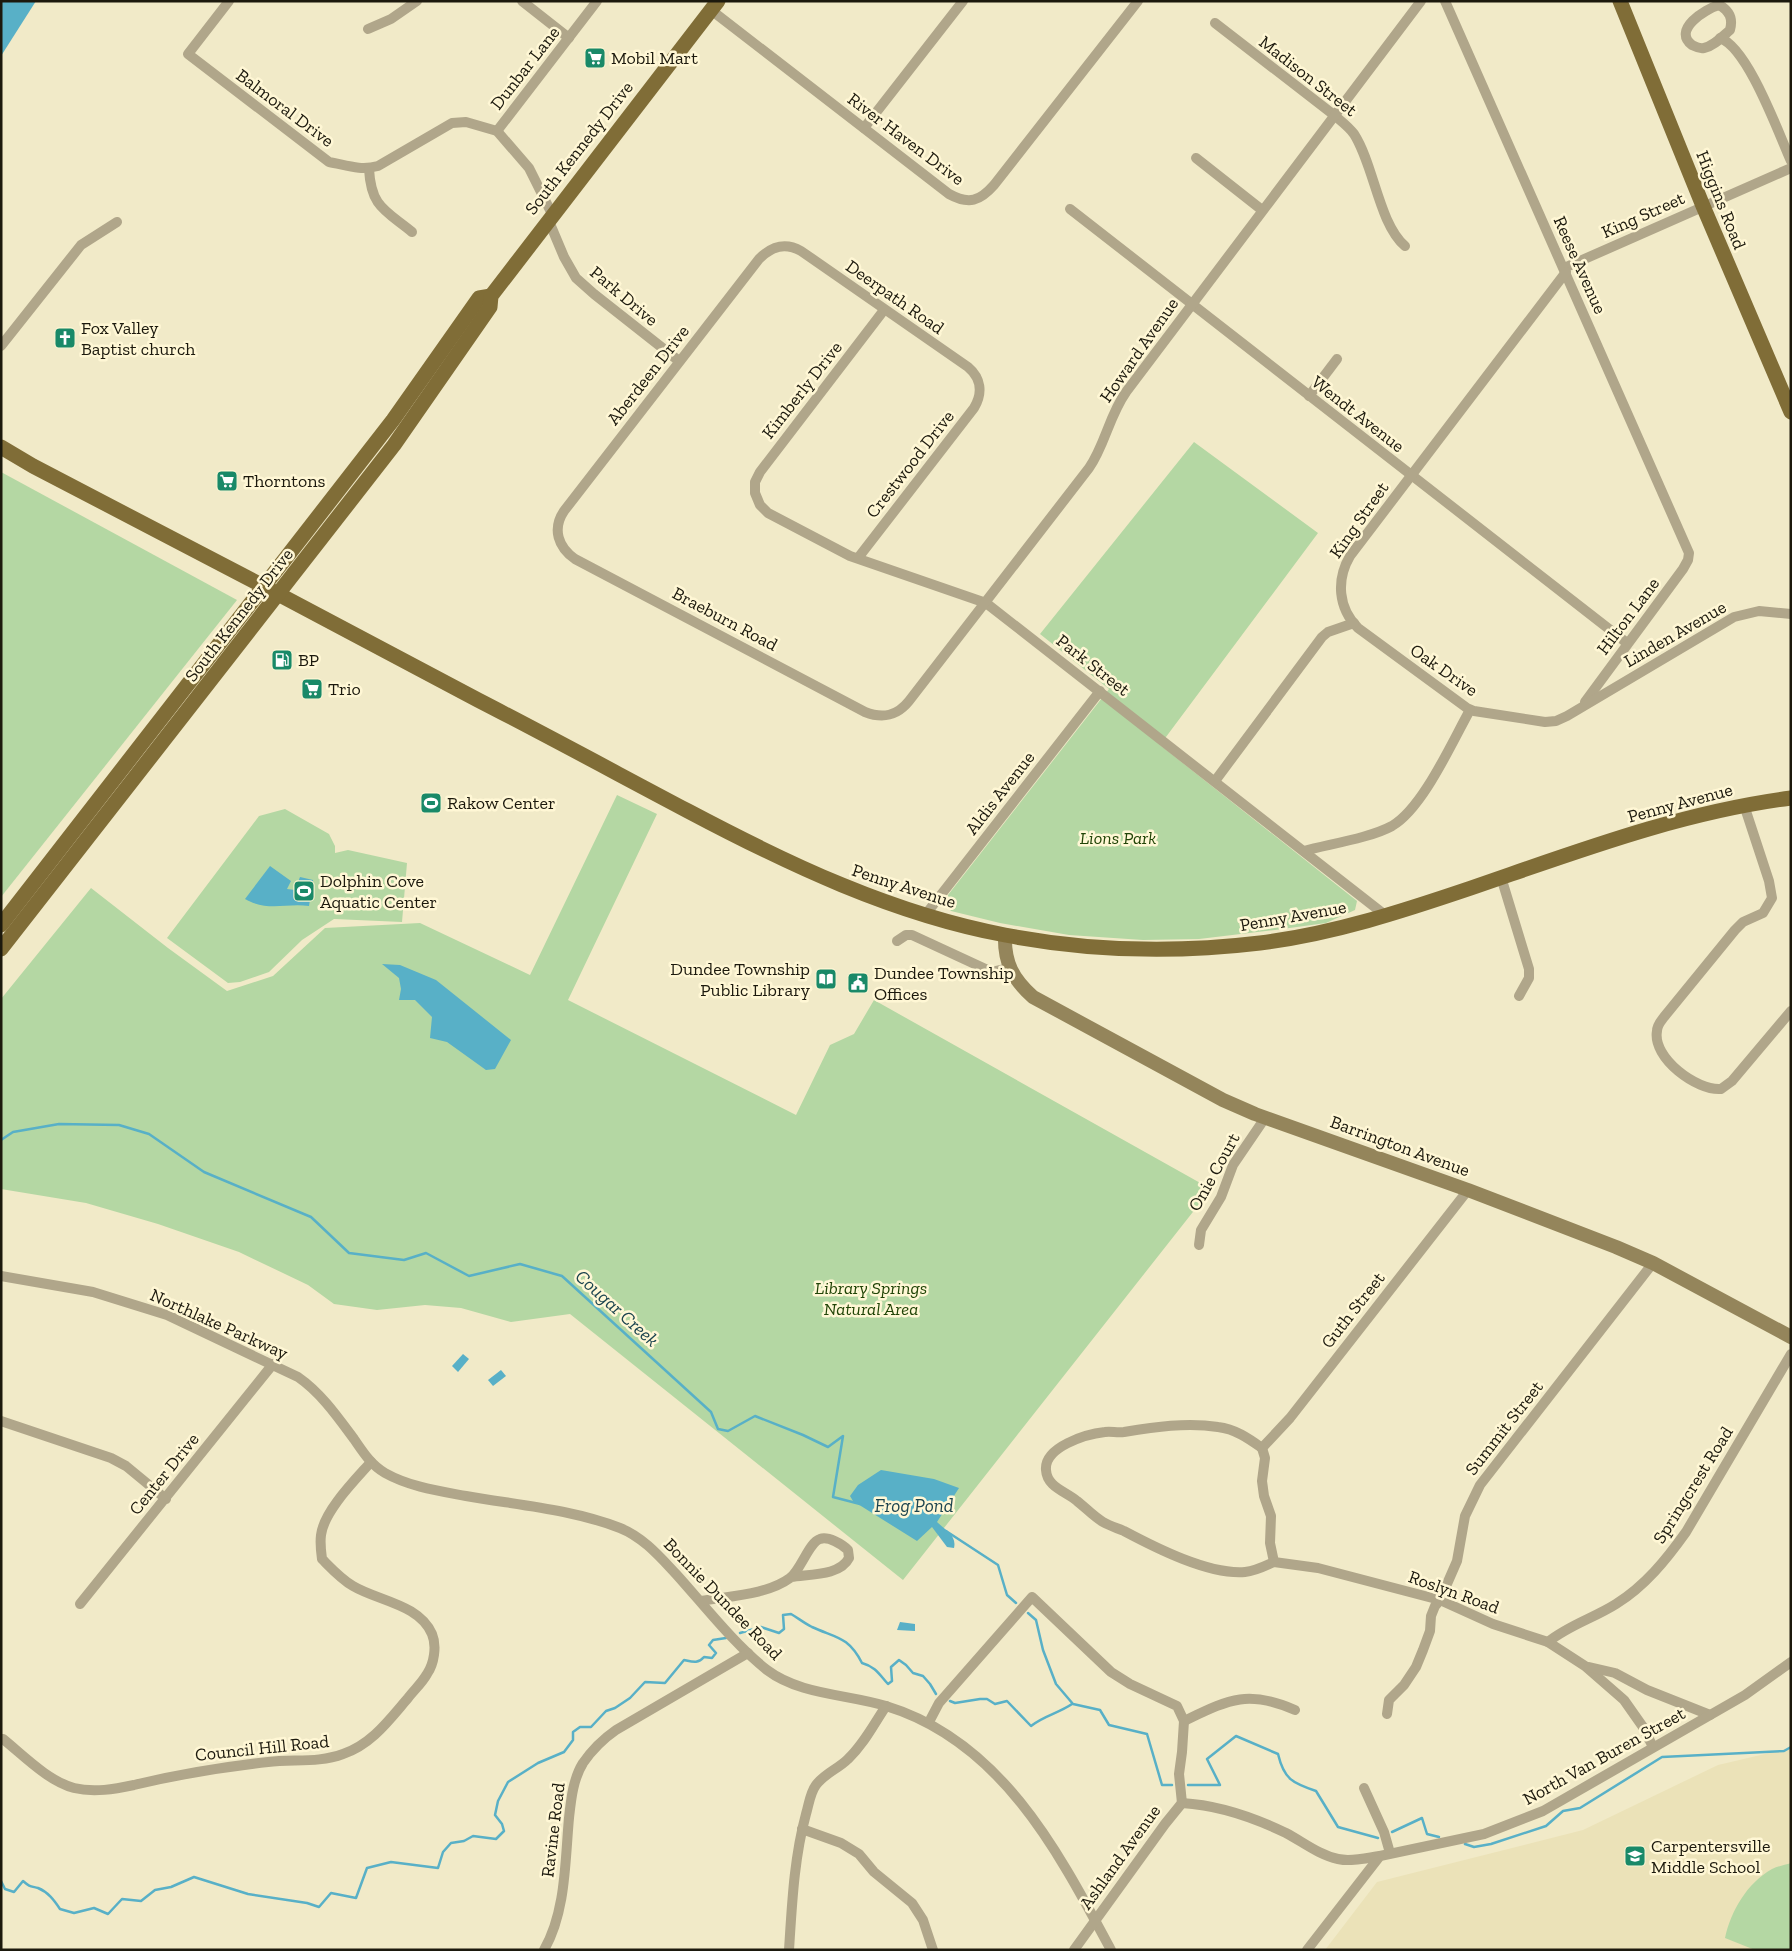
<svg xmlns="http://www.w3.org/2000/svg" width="1792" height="1951" viewBox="0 0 1792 1951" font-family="'Zilla Slab',serif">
<rect width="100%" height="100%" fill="#f1eac8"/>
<path fill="#ebe2b8" d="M1791,1748V1950H1325L1377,1882L1583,1830L1718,1765Z"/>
<g fill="#b4d7a3">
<path d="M1194,442L1318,533L1160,745L1357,901L1355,910L1326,923L1275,930L1199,939L1143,940L1069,935L1000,923L951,911L946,905L948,895L1109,689L1040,634Z"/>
<path d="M1,472L237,600L1,897Z"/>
<path d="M617,795L657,814L568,1000L796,1115L830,1045L854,1034L874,1000L1211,1189L903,1580L570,1314L511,1322L461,1308L425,1305L377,1310L334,1304L308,1285L239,1252L158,1224L86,1203L1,1189V999L91,888L168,948L227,991L273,976L325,928L420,923L530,975Z"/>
<path d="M285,809L329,834L335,846V853L348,850L407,863L402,922L334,919L302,940L269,972L240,982L228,983L167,938L259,816Z"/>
<path d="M1791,1863V1950H1755L1725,1938C1731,1911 1747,1883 1772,1869C1778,1866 1785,1865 1791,1863Z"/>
</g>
<g fill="#58b0c7">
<path d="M1,1H36L1,56Z"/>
<path d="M270,866L291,881L287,889L295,890L300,877L313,880L309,906C285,903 268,912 245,899Z"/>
<path d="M382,964L400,965L436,980L511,1040L495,1069L486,1070L447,1042L430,1038L432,1017L415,1000H399L401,989L399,978Z"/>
<path d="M463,1354L469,1359L458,1372L452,1366Z"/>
<path d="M501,1370L506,1376L493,1386L488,1380Z"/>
<path d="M881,1470L934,1479L959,1488L937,1522C945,1530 957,1535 954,1548L947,1547L932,1527L917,1541L853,1501L850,1496L858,1485Z"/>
<path d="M900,1622L915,1624V1631L897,1630Z"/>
</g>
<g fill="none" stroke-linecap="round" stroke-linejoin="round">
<g stroke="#58b0c7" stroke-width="2.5">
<path d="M1,1140L13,1132L59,1124L119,1125L149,1134L204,1172L311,1217L349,1253L404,1260L426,1253L469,1276L520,1264L562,1276L711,1412L718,1429L728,1431L755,1416L803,1435L828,1447L843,1436L833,1497L860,1504"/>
<path d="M946,1531L998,1565L1007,1595L1016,1603"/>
<path d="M1028,1613L1036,1620L1043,1650L1056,1684L1073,1704L1100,1710L1109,1725L1147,1734L1162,1785H1172"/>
<path d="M740,1633L761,1627L779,1633L784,1629L783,1615L791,1614C798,1618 804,1623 812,1627C836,1638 848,1636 862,1663C876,1667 879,1674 888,1684L892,1681L891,1667L899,1660L906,1665L913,1673L923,1676L930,1684L936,1694"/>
<path d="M950,1701L955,1703L980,1699H987L995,1704L1007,1701L1031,1726C1043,1716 1059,1713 1072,1704"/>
<path d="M1188,1785H1220L1207,1759L1236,1736L1278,1754C1284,1779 1292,1783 1316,1791L1338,1827L1378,1838"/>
<path d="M1392,1832L1422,1818L1427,1834L1439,1837"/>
<path d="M1465,1844L1474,1847L1491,1844L1546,1826L1563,1811L1580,1808L1662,1757L1784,1751L1791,1747"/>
<path d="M1,1881L5,1889L14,1892L23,1881C30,1887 30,1886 38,1888C48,1892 54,1900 60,1909L74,1913L94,1908L108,1914L122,1899L141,1901L155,1890L171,1887L194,1877L248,1894L307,1903L319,1907L331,1893L356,1898L367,1868L391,1862L438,1868L443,1852L451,1843L464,1841L473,1836L496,1839L504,1831L502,1824L495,1815L498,1801L508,1782L538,1763L564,1752L573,1740V1732L580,1727H591L606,1711L615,1708L630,1698L645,1682L665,1683L684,1660C693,1662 698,1664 704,1657L712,1658L716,1653L709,1645L713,1640L726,1638"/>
</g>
<g stroke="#b0a68a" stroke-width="10">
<path d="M229,1L188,54L329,162C346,165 360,171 378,166L452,123L466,122L497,131L529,168L552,214"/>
<path d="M522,1L569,38"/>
<path d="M1445,1L1689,553L1688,560L1683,569L1585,702"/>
<path d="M1719,5C1730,11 1733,19 1730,30C1722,37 1714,46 1704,48C1699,49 1696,47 1692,45C1672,30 1705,9 1719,5Z"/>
<path d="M711,10L949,194C969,205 980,201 994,185L1138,1"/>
<path d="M1215,23L1334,115C1341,121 1349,127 1354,134C1374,165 1379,224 1405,246"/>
<path d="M368,29L391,19L417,1"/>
<path d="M1720,38C1748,48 1778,132 1791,161"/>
<path d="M864,128L963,1"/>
<path d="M497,131L597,1"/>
<path d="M1196,158L1262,210"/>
<path d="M369,169C371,207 385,210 412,232"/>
<path d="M1070,209L1627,643"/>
<path d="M548,219L564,257L576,278L594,294L679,361"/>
<path d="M1564,268L1791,168"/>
<path d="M1566,272L1350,556C1336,580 1338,608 1358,628L1467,708L1474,711L1545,722L1556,721L1567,716L1734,617L1759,611L1791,614"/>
<path d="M884,310L760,472L755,482V493L760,505L768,513L850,556L986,603L1385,915"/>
<path d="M1,346L81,245L117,222"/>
<path d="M1309,396L1337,359"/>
<path d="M858,558L974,408C983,393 981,378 968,367L801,251C785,242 772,246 759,259L564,511C552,529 558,547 575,559L865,712C883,719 897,716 909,701L1089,468C1105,445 1109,416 1126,392L1421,1"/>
<path d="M1215,781L1322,637L1328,632L1354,623"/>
<path d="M1744,805L1769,881L1772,898L1763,913L1743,922L1735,930L1664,1017C1661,1021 1657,1025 1657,1031C1652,1058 1697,1091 1721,1089L1732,1081L1791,1011"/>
<path d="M1304,851C1330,844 1370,838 1392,826C1423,808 1452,742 1470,710"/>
<path d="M1501,877L1529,969V978L1519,996"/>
<path d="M926,914L1100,691"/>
<path d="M897,941L906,935H912L992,972L1010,968"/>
<path d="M1199,1245L1201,1230L1221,1197L1233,1165L1265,1118"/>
<path d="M1,1276L93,1292L167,1315L298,1377C321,1393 337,1416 354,1439C363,1452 371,1465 385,1473C410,1487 439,1491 466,1496C517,1505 571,1509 620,1528C643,1537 660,1557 676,1574C704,1605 734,1644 767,1670C800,1695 847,1694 886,1706C1001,1741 1058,1851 1111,1950"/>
<path d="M1,1421L111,1458L126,1466L166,1499"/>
<path d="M1262,1448L1265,1458L1262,1481L1264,1496L1271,1516L1270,1543L1274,1562L1318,1568L1440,1600L1493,1624L1548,1642L1585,1666L1624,1700L1643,1727L1653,1747"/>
<path d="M1262,1448C1248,1438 1235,1429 1218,1427C1187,1422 1154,1427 1124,1432C1117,1433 1111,1431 1105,1432C1086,1434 1044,1447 1046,1470C1047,1487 1065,1491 1077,1501C1086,1508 1093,1516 1103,1522C1110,1526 1117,1528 1124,1531C1156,1548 1209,1575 1245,1572C1256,1571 1265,1566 1274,1562"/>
<path d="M1262,1448L1290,1418L1468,1190"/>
<path d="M701,1601C728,1596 767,1595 790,1578C801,1570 809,1542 820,1539C828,1536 842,1544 848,1550L849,1558C840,1576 809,1574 791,1577"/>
<path d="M80,1604L273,1364"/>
<path d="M1548,1642C1569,1625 1594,1618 1616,1604C1645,1586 1666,1560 1686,1532L1791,1354"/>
<path d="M1589,1667L1615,1673L1647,1690L1710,1715"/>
<path d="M1387,1714L1389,1700L1404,1685L1416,1667L1423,1650L1430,1631L1431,1616L1435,1606L1440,1600L1457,1561L1465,1516L1480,1485L1653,1263"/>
<path d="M1184,1721C1228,1700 1247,1689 1295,1710"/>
<path d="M929,1722L939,1703L1032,1597L1111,1672L1130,1684L1177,1706L1184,1721L1182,1752L1179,1774L1182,1803"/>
<path d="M3,1739C24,1756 48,1781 74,1788C94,1793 115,1789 134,1785C180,1774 222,1767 268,1762C294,1759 319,1763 343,1754C372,1744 389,1720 408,1698C414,1690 422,1683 427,1674C434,1664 437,1646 432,1634C419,1604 378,1601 353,1586C341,1579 331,1568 322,1559C321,1552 320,1543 321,1535C324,1511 355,1480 371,1462"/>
<path d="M1364,1788L1384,1832L1390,1853"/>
<path d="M1182,1803C1217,1805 1255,1818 1286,1833C1303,1842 1319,1855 1338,1859C1352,1862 1366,1858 1380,1856"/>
<path d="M802,1829L841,1843L859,1854L874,1872L912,1903L923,1920L933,1950"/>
<path d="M544,1950C566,1912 565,1861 569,1818C571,1800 573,1779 583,1763C592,1750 603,1739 616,1730L748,1653"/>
<path d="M789,1950C792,1904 794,1858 806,1814C809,1804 810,1793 816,1785C825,1773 838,1769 848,1759C864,1744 874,1724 886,1706"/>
<path d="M1074,1950L1165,1824L1182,1803"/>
<path d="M1307,1950L1380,1856L1484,1834L1543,1811L1745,1695L1791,1662"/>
</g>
<path stroke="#94855b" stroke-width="14" d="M1005,935C1004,963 1013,979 1033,997L1223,1100L1255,1114L1468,1190L1616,1247L1653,1263L1791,1337"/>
<g stroke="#806d37" stroke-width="15">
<path d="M1620,1L1703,206L1791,412"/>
<path d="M1,447L33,466C182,543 330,621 478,700C548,736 618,774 688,811C788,864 893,914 1005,935C1088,951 1177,953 1260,943C1333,934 1403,911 1471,888C1576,852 1681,812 1791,798"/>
<path d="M1,925L393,420L479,298L491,296"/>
<path d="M1,949L394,445L490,307L491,296L718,1"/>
</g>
</g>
<defs>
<g id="supermarket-square" transform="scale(1.125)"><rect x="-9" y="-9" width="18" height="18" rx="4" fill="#198968" stroke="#fff7d5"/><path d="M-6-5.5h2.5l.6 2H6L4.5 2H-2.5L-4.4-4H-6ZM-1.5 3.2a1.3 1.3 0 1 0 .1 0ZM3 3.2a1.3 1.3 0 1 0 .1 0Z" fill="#fff"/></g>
<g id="church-square" transform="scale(1.125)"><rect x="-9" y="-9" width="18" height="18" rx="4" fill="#198968" stroke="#fff7d5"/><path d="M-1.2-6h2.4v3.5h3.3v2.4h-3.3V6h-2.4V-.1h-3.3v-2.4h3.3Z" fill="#fff"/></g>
<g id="fuel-square" transform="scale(1.125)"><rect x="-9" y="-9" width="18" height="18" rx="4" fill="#198968" stroke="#fff7d5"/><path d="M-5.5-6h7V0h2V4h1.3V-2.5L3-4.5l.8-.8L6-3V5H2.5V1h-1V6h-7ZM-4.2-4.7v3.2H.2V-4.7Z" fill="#fff"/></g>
<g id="stadium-square" transform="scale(1.125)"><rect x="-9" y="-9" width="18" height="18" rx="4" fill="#198968" stroke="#fff7d5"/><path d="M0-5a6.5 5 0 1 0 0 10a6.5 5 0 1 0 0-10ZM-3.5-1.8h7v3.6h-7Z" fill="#fff"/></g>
<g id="library-square" transform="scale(1.125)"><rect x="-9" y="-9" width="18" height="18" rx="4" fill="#198968" stroke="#fff7d5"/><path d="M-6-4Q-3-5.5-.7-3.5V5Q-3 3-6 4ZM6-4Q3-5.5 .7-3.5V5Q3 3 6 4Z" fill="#fff"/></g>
<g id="civic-square" transform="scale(1.125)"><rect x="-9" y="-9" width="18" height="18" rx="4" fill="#198968" stroke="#fff7d5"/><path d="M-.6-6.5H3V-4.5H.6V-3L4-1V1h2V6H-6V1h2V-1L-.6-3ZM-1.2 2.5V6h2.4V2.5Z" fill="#fff"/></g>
<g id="school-square" transform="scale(1.125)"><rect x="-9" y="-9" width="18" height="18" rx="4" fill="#198968" stroke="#fff7d5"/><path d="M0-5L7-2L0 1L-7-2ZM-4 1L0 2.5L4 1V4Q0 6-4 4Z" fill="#fff"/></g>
</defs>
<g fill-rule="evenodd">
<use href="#supermarket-square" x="595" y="58"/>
<use href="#church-square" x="65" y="338"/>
<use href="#supermarket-square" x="227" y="481"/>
<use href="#fuel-square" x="282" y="660"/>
<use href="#supermarket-square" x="312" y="689"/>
<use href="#stadium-square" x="431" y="803"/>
<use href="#stadium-square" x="304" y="891"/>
<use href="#library-square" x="826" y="979"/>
<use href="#civic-square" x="858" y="983"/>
<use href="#school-square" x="1635" y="1856"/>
</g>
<g text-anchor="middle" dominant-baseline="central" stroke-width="5" stroke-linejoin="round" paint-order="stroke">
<g font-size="18" fill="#1c190d" stroke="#fff7d5" text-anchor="start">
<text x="611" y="58">Mobil Mart</text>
<text x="81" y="328">Fox Valley<tspan x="81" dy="21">Baptist church</tspan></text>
<text x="243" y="481">Thorntons</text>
<text x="298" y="660">BP</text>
<text x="328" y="689">Trio</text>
<text x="447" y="803">Rakow Center</text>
<text x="320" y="881">Dolphin Cove<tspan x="320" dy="21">Aquatic Center</tspan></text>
<text x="810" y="969" text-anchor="end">Dundee Township<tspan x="810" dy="21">Public Library</tspan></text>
<text x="874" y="973">Dundee Township<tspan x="874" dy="21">Offices</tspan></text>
<text x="1651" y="1846">Carpentersville<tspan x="1651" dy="21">Middle School</tspan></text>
</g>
<g font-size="18" fill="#1c190d" stroke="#fff7d5">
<text transform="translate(525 68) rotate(-52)">Dunbar Lane</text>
<text transform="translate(1308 76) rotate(38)">Madison Street</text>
<text transform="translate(285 108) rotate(37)">Balmoral Drive</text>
<text transform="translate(906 139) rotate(37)">River Haven Drive</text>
<text transform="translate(579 148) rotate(-52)">South Kennedy Drive</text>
<text transform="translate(1721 200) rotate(68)">Higgins Road</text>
<text transform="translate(1643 215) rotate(-24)">King Street</text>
<text transform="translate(1580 265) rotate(66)">Reese Avenue</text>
<text transform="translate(624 296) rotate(40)">Park Drive</text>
<text transform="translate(895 297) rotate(35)">Deerpath Road</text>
<text transform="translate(1139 350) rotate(-55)">Howard Avenue</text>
<text transform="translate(648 375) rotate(-52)">Aberdeen Drive</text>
<text transform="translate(802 390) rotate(-52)">Kimberly Drive</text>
<text transform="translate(1358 414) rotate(38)">Wendt Avenue</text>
<text transform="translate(910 464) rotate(-52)">Crestwood Drive</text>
<text transform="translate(1359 520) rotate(-55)">King Street</text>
<text transform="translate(239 615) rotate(-52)">South Kennedy Drive</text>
<text transform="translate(1628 616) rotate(-53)">Hilton Lane</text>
<text transform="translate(725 619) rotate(28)">Braeburn Road</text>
<text transform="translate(1675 634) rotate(-30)">Linden Avenue</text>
<text transform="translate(1093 665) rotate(38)">Park Street</text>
<text transform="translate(1444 670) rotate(35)">Oak Drive</text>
<text transform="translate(1000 793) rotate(-52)">Aldis Avenue</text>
<text transform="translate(1680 803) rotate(-15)">Penny Avenue</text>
<text transform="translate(904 886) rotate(18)">Penny Avenue</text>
<text transform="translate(1293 916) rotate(-10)">Penny Avenue</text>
<text transform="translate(1400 1146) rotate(20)">Barrington Avenue</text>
<text transform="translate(1214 1172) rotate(-61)">Onie Court</text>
<text transform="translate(1353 1310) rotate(-52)">Guth Street</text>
<text transform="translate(219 1324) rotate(24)">Northlake Parkway</text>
<text transform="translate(1504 1428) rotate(-52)">Summit Street</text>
<text transform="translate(164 1474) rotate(-51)">Center Drive</text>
<text transform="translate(1693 1485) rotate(-58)">Springcrest Road</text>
<text transform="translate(1454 1592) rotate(20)">Roslyn Road</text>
<text transform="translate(723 1599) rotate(46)">Bonnie Dundee Road</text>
<text transform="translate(262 1748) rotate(-6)">Council Hill Road</text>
<text transform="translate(1604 1756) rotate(-29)">North Van Buren Street</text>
<text transform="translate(553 1830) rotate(-83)">Ravine Road</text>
<text transform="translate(1120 1857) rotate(-54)">Ashland Avenue</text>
</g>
<g font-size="18" font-style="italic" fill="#204406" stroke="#fff7d5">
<text x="1118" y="838">Lions Park</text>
<text x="871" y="1288">Library Springs<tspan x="871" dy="21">Natural Area</tspan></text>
</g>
<g font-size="19" font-style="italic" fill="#1c444f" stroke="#fff7d5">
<text transform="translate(617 1308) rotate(42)">Cougar Creek</text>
<text x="914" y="1505">Frog Pond</text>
</g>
</g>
<rect width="1792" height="1951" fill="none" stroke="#1c190d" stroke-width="5"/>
</svg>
